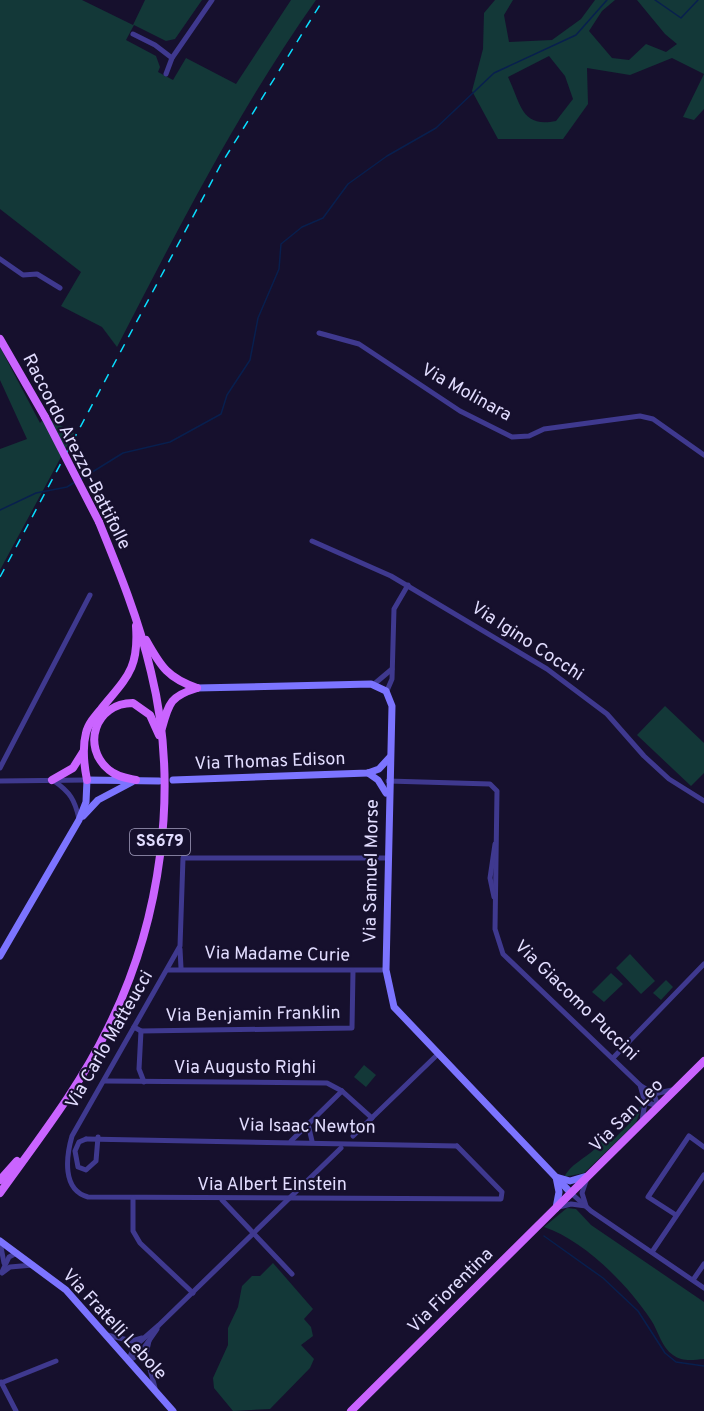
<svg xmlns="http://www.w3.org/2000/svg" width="704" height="1411" viewBox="0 0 704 1411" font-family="Overpass,sans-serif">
<rect width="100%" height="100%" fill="#16102d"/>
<g fill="#133838" fill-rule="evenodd">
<path d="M0,0H82L133,25L145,0H202L175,39L166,41L134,25L126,40L156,56L160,67L158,72L173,80L186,58L236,84L291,0H316C239,109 178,229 117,347L102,327L61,306L81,272L0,209Z"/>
<path d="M495,0H513L504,15L509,42L552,40L581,19L595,0H615L602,11L589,31L612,58L629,60L646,44L666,52L677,44L665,34L637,0H704V74L672,58L630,75L587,68L588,104L563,139H498L472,91L483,49L484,13ZM549,56L565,76L573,99L556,121C521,128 521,104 508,77Z"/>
<path d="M704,74V109L694,120L683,117Z"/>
<path d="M0,347L40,423L45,417L74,433L0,570V449L27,439L0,380Z"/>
<path d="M665,706L704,743V773L691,786L637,735Z"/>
<path d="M630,954L655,981L641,994L616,968Z"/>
<path d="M611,973L623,984L604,1002L592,992Z"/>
<path d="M666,980L673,987L661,1000L653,993Z"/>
<path d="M364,1065L376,1075L366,1087L354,1077Z"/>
<path d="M642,1105L636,1123L584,1173L564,1177C571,1164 584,1159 595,1149V1143L600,1138L611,1142L631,1122L629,1118Z"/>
<path d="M567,1208L576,1209L591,1225L704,1302V1359C693,1360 682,1362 673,1355C661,1347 659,1332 651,1320C629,1286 584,1240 544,1227Z"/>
<path d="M273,1263L313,1309L304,1319L311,1327L313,1336L301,1345L314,1359L310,1368L270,1409L233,1411L214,1388L213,1378L228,1345V1328L238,1307L242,1286L252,1276H260Z"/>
</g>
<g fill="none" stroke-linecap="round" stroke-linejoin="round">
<g stroke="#081f4e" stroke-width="1.5">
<path d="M655,0L681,18L698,0"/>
<path d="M81,479L123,453L170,442L221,414L227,395L250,360L258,318L279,269L281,244L302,227L323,218L348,184L387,156L436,128L494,73L576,35L607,0"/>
<path d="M0,510L36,493L67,487L75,482"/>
<path d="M544,1236L603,1278L638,1311L665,1353L676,1362L704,1366"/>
</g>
<g stroke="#3f398f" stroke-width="5">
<path d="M133,34L155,45L172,58"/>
<path d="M166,74L172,58L212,0"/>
<path d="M0,259L23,275L37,274L60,288"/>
<path d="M319,333L359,344L460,411L512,437L529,436L544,429L640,416L653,419L704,455"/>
<path d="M312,541L391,576L547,669L607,714L644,756L669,779L704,801"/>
<path d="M373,685L392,669"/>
<path d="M386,693L392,679L394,609L408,585"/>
<path d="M0,768L90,595"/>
<path d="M0,781L87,780"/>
<path d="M54,781C70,792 75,800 79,819"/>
<path d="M388,781L490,784L497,791L495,929L503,954L640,1085L645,1102L658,1106"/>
<path d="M388,858H183L180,946L72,1136C66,1157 62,1190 88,1197L501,1199L502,1192L457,1146"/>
<path d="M494,897L490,878L495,844"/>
<path d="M180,949L181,968"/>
<path d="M168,970H386"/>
<path d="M134,1027L141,1031L352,1028L353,971"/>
<path d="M141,1031L139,1069L144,1082"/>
<path d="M613,1058L704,964"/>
<path d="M105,1081L327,1083L342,1091L372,1118"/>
<path d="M641,1086L654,1094L658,1106"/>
<path d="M654,1094L672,1090"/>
<path d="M642,1121L645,1102"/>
<path d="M308,1124L312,1141"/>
<path d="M353,1136L437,1055"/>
<path d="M86,1139L79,1142L75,1151L78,1167L86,1170L96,1161L98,1137"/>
<path d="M291,1141L342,1091"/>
<path d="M571,1193L591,1211L704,1288"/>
<path d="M133,1198V1231L140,1243L193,1293"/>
<path d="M222,1200L292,1274"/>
<path d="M559,1207L571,1204L586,1206L582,1193L586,1181"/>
<path d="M676,1215L648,1197L689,1136L704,1147"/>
<path d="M0,1242L4,1263"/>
<path d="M652,1252L704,1175"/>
<path d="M2,1272L9,1257L17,1253"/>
<path d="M2,1273L10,1267L33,1265"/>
<path d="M693,1280L704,1264"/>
<path d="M107,1335L132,1341L142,1338"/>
<path d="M149,1341L146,1354L155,1388"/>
<path d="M128,1360L135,1346L159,1325L341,1148"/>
<path d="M129,1360L139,1355L157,1329"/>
<path d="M1,1382L16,1411"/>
<path d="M1,1383L56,1361"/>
</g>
<g stroke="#7c74ff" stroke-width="7">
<path d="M197,688L371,684L386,691L392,706L386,970L394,1007L571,1193"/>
<path d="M368,773L378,780L386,793"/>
<path d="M173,780L368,773L379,769L389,758"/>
<path d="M83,816L98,800L132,782"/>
<path d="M0,956L79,820L86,802L87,780L159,781"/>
<path d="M556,1208L559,1192L556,1177L570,1181L587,1176"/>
<path d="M0,1241L66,1290L173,1411"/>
</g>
<g stroke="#ca64ff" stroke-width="8">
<path d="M0,339L45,417"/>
<path d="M146,640C161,667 168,678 197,688"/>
<path d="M162,728C169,702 171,696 197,688"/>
<path d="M52,780L73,768L83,752"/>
<path d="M87,780C84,765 82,748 86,733C88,724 95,716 101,709C127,677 139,669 136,626"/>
<path d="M136,780C127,778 117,777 109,770C81,747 95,703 133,703L150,715L159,735"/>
<path d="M0,1180L17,1161"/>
<path d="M0,1193C37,1141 79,1088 107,1030C161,923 180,789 151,672C139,620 119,571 99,522"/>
<path d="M351,1411L704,1061"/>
</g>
<path stroke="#09deff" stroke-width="1.5" stroke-dasharray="9 8" stroke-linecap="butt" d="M0,577L220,166L323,0"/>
<path stroke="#3f398f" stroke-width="5" d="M86,1139L457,1146"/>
<path stroke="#ca64ff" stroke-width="8" d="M45,417L99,522"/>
</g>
<g text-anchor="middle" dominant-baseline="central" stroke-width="4.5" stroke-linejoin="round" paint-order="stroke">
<rect fill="#16102d" stroke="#a5a0c0" stroke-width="1.5" x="130" y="829" width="60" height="26" rx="4.5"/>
<g font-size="16" font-weight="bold" fill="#e2ddff">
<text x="160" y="842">SS679</text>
</g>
<g font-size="18" fill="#e2ddff" stroke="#16102d">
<text transform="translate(466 393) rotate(29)">Via Molinara</text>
<text transform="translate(76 452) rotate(63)">Raccordo Arezzo-Battifolle</text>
<text transform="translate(527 642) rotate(33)">Via Igino Cocchi</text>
<text transform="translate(270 762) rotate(-2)">Via Thomas Edison</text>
<text transform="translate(372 871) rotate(-89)">Via Samuel Morse</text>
<text transform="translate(277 955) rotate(1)">Via Madame Curie</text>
<text transform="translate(576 1001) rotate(44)">Via Giacomo Puccini</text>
<text transform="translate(253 1015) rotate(-1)">Via Benjamin Franklin</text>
<text transform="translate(110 1040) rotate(-60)">Via Carlo Matteucci</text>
<text x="245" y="1068">Via Augusto Righi</text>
<text transform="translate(627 1116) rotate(-45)">Via San Leo</text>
<text transform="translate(307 1127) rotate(1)">Via Isaac Newton</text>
<text x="272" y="1185">Via Albert Einstein</text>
<text transform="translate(451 1291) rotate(-45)">Via Fiorentina</text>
<text transform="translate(114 1325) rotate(47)">Via Fratelli Lebole</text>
</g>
</g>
</svg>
